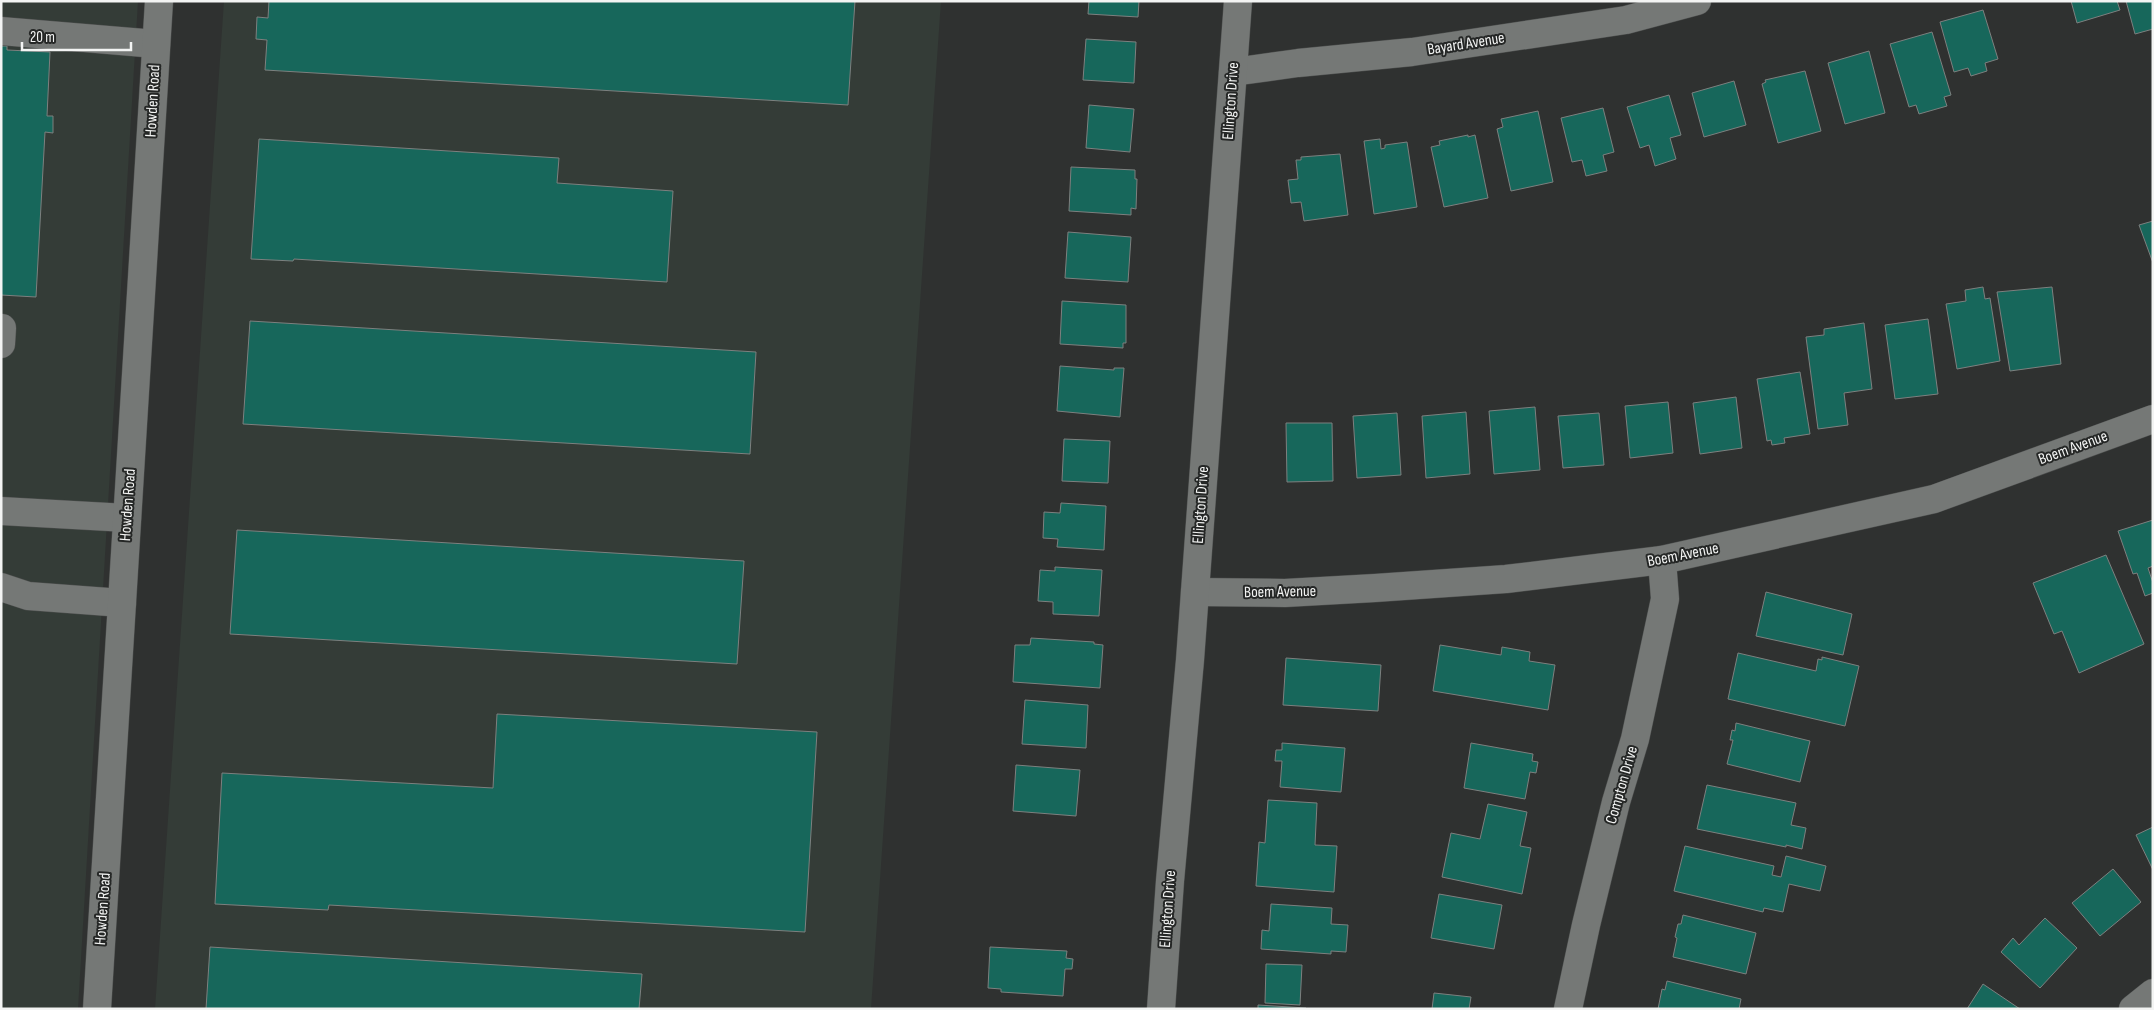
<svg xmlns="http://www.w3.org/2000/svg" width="2154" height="1010" viewBox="0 0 2154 1010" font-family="'Sofia Sans Condensed',sans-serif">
<rect width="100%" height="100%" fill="#2f3130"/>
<g fill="#343c37">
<path d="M1,1H138L78,1009H1Z"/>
<path d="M224,1H941L871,1009H155Z"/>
</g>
<g fill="#17675b" stroke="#7d807f">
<path d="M269,1H855L848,105L265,70L267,40L256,39L257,17L268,18Z"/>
<path d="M1089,1H1139L1138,17L1088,14Z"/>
<path d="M2071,1H2117L2120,10L2077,23Z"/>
<path d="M2126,1H2153V29L2135,34Z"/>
<path d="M1983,10L1998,59L1985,63L1987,71L1971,76L1968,68L1954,72L1940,22Z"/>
<path d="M1932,32L1951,95L1944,97L1947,106L1919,114L1916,105L1909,107L1890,44Z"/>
<path d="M1086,39L1136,42L1134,83L1083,80Z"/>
<path d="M1,46H7V50L50,52L47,116H53V133L45,132L36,297L1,295Z"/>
<path d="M1869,51L1885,113L1845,124L1828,63Z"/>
<path d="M1805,71L1821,131L1778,143L1762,84L1766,82L1765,80Z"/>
<path d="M1734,81L1746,125L1704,137L1692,93Z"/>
<path d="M1669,95L1681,135L1670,138L1676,159L1655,166L1649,145L1640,148L1627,107Z"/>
<path d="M1089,105L1134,109L1130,152L1086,148Z"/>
<path d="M1603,108L1614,152L1603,155L1607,171L1586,176L1582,160L1572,162L1561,118Z"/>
<path d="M1538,111L1553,182L1511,191L1497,129L1503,127L1501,119Z"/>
<path d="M1468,135V137L1475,135L1488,198L1444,207L1431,147L1440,145L1439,141Z"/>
<path d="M259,139L559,158L557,183L673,191L667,282L294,259L293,261L251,259Z"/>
<path d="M1380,139L1381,149L1385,148V145L1407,142L1417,207L1374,214L1364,141Z"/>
<path d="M1340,154L1348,215L1304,221L1301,202L1291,203L1288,180L1298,179L1296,160H1301V157Z"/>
<path d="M1071,167L1135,170V179H1137L1136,209L1131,208V215L1069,211Z"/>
<path d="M2153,221V263L2139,225Z"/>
<path d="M1068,232L1131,237L1128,282L1065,278Z"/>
<path d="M1983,287L1985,299L1990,298L2000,361L1957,369L1946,304L1966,301L1965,290Z"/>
<path d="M2052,287L2061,364L2010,371L1997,292Z"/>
<path d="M1062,301L1126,305V343H1123V348L1060,344Z"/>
<path d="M1928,319L1938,394L1895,399L1885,325Z"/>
<path d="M250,321L756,352L750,454L243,424Z"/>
<path d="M1864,323L1872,389L1844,393L1848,425L1818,429L1806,337L1824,335V329Z"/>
<path d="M1060,366L1114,370V368H1124L1120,417L1057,411Z"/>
<path d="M1800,372L1810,434L1784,438L1785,443L1772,445L1771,440L1767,441L1757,379Z"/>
<path d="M1736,397L1742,448L1700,454L1693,403Z"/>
<path d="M1668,402L1673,453L1630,458L1625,406Z"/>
<path d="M1535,407L1540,470L1494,474L1489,411Z"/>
<path d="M1466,412L1470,474L1426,478L1422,416Z"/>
<path d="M1397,413L1401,475L1357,478L1353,416Z"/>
<path d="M1599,413L1604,465L1563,468L1558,416Z"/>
<path d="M1286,423H1332L1333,481L1287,482Z"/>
<path d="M1064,439L1110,441L1108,483L1062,481Z"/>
<path d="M1061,503L1106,506L1104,550L1057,547L1058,539L1043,538L1044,512L1060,513Z"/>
<path d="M2153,520V566L2148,568L2153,583V593L2145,596L2137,573L2133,574L2118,531Z"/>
<path d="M237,530L744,561L737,664L230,634Z"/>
<path d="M2106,555L2144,644L2079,673L2062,631L2054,634L2033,583Z"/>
<path d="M1055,567L1102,570L1099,616L1053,614V602L1038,601L1040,570L1055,571Z"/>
<path d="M1766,592L1852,614L1843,655L1756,636Z"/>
<path d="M1031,638L1094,642V644L1103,645L1100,688L1013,682L1015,645H1030Z"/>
<path d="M1440,645L1501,655L1502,647L1530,652L1529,661L1555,665L1548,710L1433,691Z"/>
<path d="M1738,653L1816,671L1818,659L1822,660V657L1859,666L1845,726L1728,699Z"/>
<path d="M1286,658L1381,665L1378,711L1283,705Z"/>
<path d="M1025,700L1088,705L1086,748L1022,744Z"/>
<path d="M497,714L817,732L805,932L329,905L328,910L215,904L222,773L493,788Z"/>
<path d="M1736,723L1810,741L1800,782L1727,764L1733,740H1730L1732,730L1735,731Z"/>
<path d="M1282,743L1345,748L1341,792L1280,787L1282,761H1275L1276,750H1282Z"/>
<path d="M1471,743L1533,754L1532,761L1538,762L1536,773L1530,772L1525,799L1464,788Z"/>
<path d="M1016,765L1080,770L1076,816L1013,811Z"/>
<path d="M1707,785L1796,803L1791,825L1806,828L1802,849L1786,845V847L1697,829Z"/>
<path d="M1268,800L1317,803L1315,845L1337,846L1334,892L1256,886L1259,842L1265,843Z"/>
<path d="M1488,804L1527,812L1520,846L1531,848L1522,894L1442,877L1451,833L1480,839Z"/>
<path d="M2153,827V870L2136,835Z"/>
<path d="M1685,846L1774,866L1772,875L1781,877L1786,856L1826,866L1820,891L1789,884L1783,912L1764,908L1763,912L1674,891Z"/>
<path d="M2113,869L2141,902L2100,936L2072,903Z"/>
<path d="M1439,894L1502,905L1494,949L1431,938Z"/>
<path d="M1271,904L1332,908L1331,924L1348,925L1346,952L1331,951V954L1261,949L1262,930L1269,931Z"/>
<path d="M1683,915L1756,933L1746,974L1673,957L1677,938L1675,937L1678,924H1681Z"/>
<path d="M2045,918L2077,948L2040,988L2001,952L2013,938L2019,945Z"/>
<path d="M210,947L642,974L639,1009H206Z"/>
<path d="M990,947L1067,951L1066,958L1073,959L1072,969H1065L1063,996L1001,992V989L988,988Z"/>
<path d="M1266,964L1302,965L1300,1005L1265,1003Z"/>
<path d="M1667,981L1741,999L1739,1009H1658L1662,989L1665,990Z"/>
<path d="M1983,984L2020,1009H1967Z"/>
<path d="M1434,993L1471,997L1469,1009H1432Z"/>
<path d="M1258,1005L1306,1008V1009H1258Z"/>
</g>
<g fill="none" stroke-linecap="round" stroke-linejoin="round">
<g stroke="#4c4e4d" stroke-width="29">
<g id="minor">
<path d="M1,31L156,44"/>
<path d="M1233,72L1298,63L1412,52L1626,20L1697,1"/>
<path d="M1,344L2,328"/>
<path d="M1,511L127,518"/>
<path d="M1,587L28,596L122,603"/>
<path d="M1195,592L1285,593L1375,588L1506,579L1662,560L1934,499L2153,419"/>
<path d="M97,1009L159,1"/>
<path d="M1161,1009L1170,881L1190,660L1238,1"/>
<path d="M1568,1009L1586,925L1616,802L1635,739L1665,599L1662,560"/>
<path d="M2133,1009L2153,993"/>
</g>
</g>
<use href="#minor" stroke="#757876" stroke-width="28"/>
</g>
<g text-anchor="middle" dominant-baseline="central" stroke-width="4" stroke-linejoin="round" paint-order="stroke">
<g font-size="16" fill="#f3f4f3" stroke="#252726">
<text transform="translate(1466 44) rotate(-9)">Bayard Avenue</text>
<text transform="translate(153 101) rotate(-87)">Howden Road</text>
<text transform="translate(1231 101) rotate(-86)">Ellington Drive</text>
<text transform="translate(2073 448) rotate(-20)">Boem Avenue</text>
<text transform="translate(128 505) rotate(-86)">Howden Road</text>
<text transform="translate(1201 505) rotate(-86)">Ellington Drive</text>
<text transform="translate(1683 555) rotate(-11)">Boem Avenue</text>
<text transform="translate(1280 592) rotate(-1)">Boem Avenue</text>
<text transform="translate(1622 785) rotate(-74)">Compton Drive</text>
<text transform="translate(103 909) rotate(-86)">Howden Road</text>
<text transform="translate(1168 909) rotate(-86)">Ellington Drive</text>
</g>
</g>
<rect width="2154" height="1010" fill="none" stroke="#f3f4f3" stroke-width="5"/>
<path d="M22 42v8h109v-8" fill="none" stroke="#f3f4f3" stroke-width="2.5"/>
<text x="30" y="42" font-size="15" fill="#f3f4f3" stroke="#252726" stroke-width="4" paint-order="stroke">20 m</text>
</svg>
